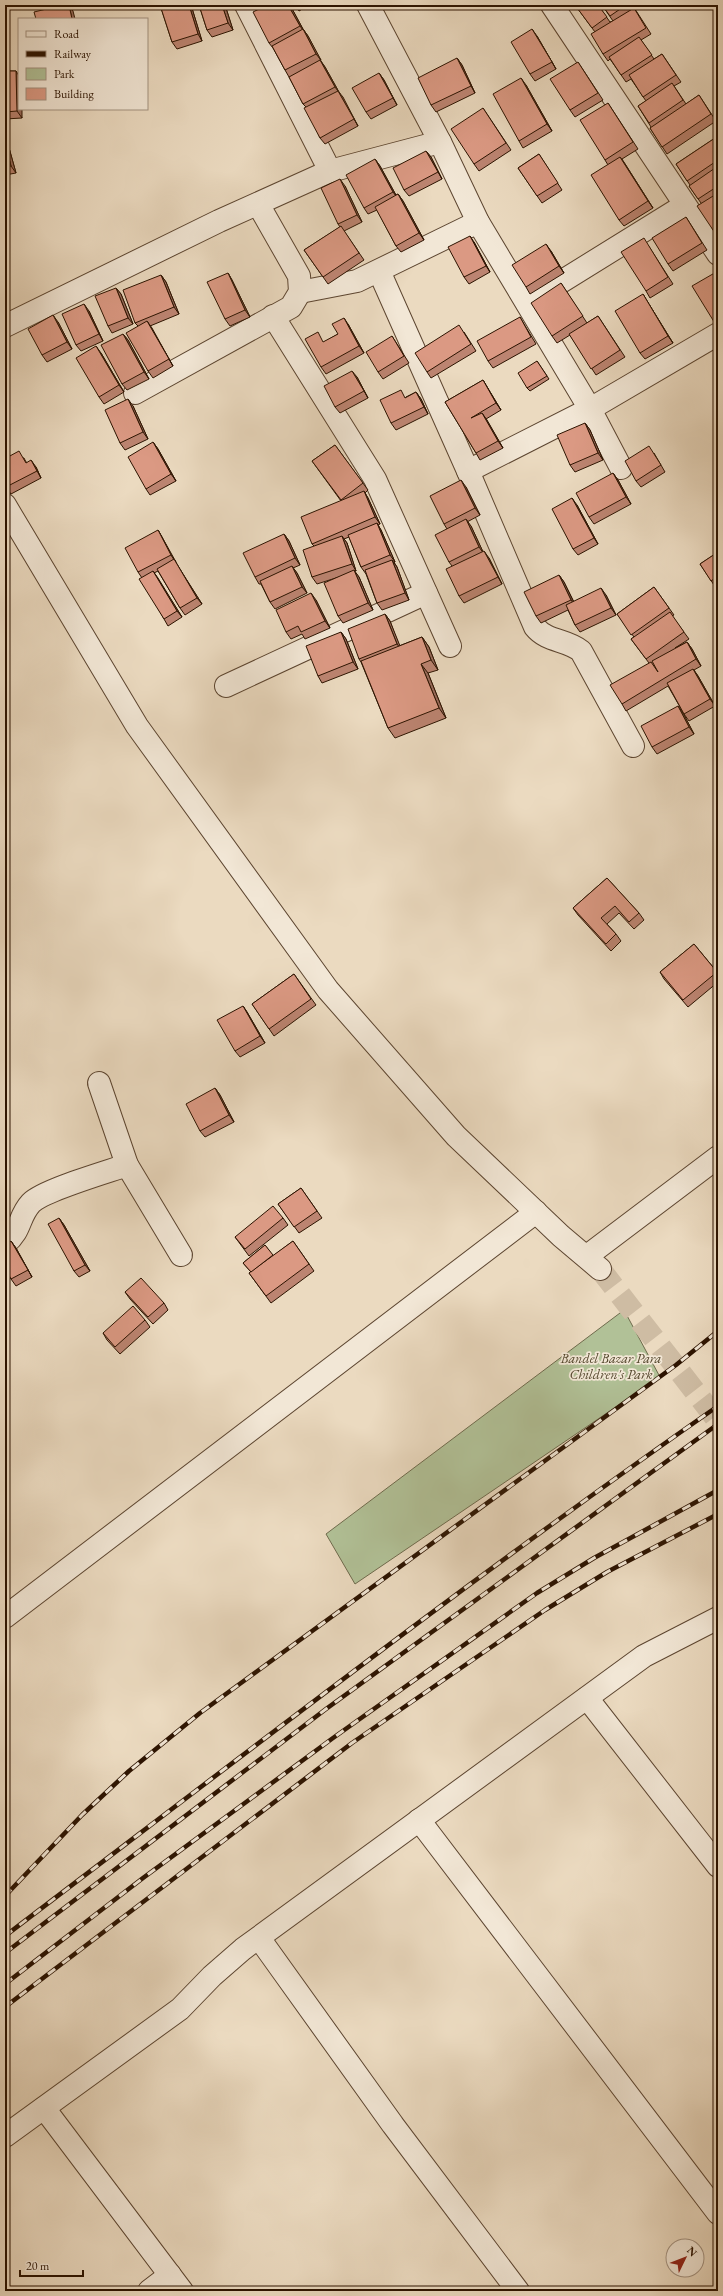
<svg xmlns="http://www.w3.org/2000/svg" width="723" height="2296" viewBox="0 0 723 2296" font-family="'EB Garamond',serif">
<rect width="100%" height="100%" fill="#ebdac0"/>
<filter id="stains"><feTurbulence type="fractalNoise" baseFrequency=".005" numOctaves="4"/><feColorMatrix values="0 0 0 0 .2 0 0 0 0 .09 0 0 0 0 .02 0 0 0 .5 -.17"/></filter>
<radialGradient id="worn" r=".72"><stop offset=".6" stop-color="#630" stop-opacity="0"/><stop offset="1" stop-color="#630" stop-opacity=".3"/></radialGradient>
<path fill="#b1c197" stroke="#6e6a4c" d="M624,1310L660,1377L355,1584L326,1534Z"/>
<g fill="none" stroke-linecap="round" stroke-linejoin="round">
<path stroke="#cebca3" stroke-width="22" stroke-dasharray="22 11" stroke-linecap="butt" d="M600,1269L718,1421"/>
<g stroke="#5c4530" stroke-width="24">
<g id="minor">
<path d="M246,5L330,171"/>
<path d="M368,5L440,142L478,222L590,409L621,468"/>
<path d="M552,5L718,254"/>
<path d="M379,271L468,471L535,627C547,642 566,639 581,651L633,746"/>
<path d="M300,292L357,281L478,222"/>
<path d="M527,303L685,205"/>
<path d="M273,316L375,479L450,646"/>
<path d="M5,326L219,221L330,171L440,142"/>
<path d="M135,393L291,307L300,292L299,276L258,204"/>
<path d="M468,471L590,409L718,334"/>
<path d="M5,505L137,726L328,990L456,1136L561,1236L600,1269"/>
<path d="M226,686L426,593"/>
<path d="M99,1083L127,1165L181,1255"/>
<path d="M5,1244C22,1230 18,1217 31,1203C44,1190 107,1172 127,1165"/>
<path d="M587,1256L718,1157"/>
<path d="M5,1617L536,1212"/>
<path d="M587,1698L718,1866"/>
<path d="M419,1820L718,2213"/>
<path d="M259,1938L393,2125L518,2291"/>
<path d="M44,2108L182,2291"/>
<path d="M5,2136L180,2009L212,1976L243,1949L644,1656L718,1618"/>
<path d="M149,2291L170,2275"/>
</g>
</g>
<use href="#minor" stroke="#f2e7d6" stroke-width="22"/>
<g stroke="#2c1300" stroke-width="4.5">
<g id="rail">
<path d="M5,1896L82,1815L129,1771L200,1713L676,1365L718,1331"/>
<path d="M5,1936C241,1757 475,1575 718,1406"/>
<path d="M5,1953L326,1709L718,1424"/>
<path d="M5,1984L143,1878L333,1738L537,1593L594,1558L718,1490"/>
<path d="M5,2007L352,1743L545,1610L607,1572L718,1514"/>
</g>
</g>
<use href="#rail" stroke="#f2e7d6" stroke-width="3" stroke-dasharray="9" stroke-linecap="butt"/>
</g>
<g fill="#bc8471" stroke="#2c1300">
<path d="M160,5H191L202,41L177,49L172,42Z"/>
<path d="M199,5H225L233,30L212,37L207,30Z"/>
<path d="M290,5L303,29L308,36L321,61L325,67L358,126L325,144L320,138L306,107L303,104L289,77L285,70L273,48L269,43Z"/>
<path d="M295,5H309L299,11Z"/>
<path d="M485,5H492L488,8Z"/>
<path d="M575,5H598L610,22L613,21L602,5H633L636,8L635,9L651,34L641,40L654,59L662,54L681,82L674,86L686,104L699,95L716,121L667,154L650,128L651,127L638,106L646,101L631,79L626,82L610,59L608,61L603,54L595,32Z"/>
<path d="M537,36L556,69L535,81L530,74Z"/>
<path d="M457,58L462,65L475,93L436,112L431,105Z"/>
<path d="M578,62L603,100L575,117L570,110Z"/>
<path d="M5,71H16L19,76V109L22,118L5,119Z"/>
<path d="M379,73L384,80L397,105L371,119L366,112Z"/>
<path d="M526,85L552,131L523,148L519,141Z"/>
<path d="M608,103L638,149L622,159L653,208L624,226L619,220L608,165L605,160Z"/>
<path d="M483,108L511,150L479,171L474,164Z"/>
<path d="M5,135L6,137L16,173L5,175Z"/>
<path d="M718,136V240L717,236L713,230L701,203L689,186L690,185L676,164Z"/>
<path d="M426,151L431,157L442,179L409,196L404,190Z"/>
<path d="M539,154L562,190L542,203L518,168Z"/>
<path d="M375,159L380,166L396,195L398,194L403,201L424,240L401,252L396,246L377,210L368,214L364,208Z"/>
<path d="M345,186L362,222L344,231L364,260L328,284L304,250L340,227L338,224Z"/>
<path d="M686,217L707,250L673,271L668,264Z"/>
<path d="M474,242L490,272L469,284L464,277Z"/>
<path d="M648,245L673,284L650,298L646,291Z"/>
<path d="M551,251L564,273L530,294L526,287Z"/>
<path d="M228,273L232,280L250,317L230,326L225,319Z"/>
<path d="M161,275L166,282L179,314L150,326L173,366L153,378L148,371L138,326L135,323Z"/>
<path d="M561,283L587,323L598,316L625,357L596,375L570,335L557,343L552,336Z"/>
<path d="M116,288L121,294L133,324L112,333L108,326Z"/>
<path d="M647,301L673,343L645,359L640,353Z"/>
<path d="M89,311L103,341L81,351L76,345Z"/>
<path d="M520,317L524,324L536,344L493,368L488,361Z"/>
<path d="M58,322L72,349L47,362L42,355Z"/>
<path d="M348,324L364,353L326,374L321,367L324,342L338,334Z"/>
<path d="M464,332L476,351L431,378L427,372Z"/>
<path d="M123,334L128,340L149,379L127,390L122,384Z"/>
<path d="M392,336L409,363L383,379L378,372Z"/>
<path d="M101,353L124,392L104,404L99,397Z"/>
<path d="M537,361L549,379L530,391L527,388Z"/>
<path d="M357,377L368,398L340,413L335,407Z"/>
<path d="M483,380L501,410L486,419L503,448L480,460L476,453L445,402Z"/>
<path d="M416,392L421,399L428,414L396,430L391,423L406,397Z"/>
<path d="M133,406L148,439L125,450L120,443Z"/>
<path d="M585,423L590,430L603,460L575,472L570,465Z"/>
<path d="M5,427L9,435L5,437Z"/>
<path d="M153,442L158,449L176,481L150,495L146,489Z"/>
<path d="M335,445L368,490L365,493L368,498L380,524L378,525L381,530L395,562H394L397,567L409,600L382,610L377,603L366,574L361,567L349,537L344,539L347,543L356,571H354L359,577L373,610L343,623L338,616L339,577L317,584L312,577L314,546L312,544L341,501L312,461Z"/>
<path d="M654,453L665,472L641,487L636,481Z"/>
<path d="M9,457L24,458L26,462L36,467L41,478L11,494L5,486Z"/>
<path d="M613,473L618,480L631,504L594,524L589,517Z"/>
<path d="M466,487L480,515L467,522L471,526L483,552L489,558L502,584L464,603L459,596L452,566L449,562L447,529L444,524Z"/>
<path d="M577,505L598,544L578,555L573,549Z"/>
<path d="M158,530L162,537L175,562L202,604L185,615L180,608L158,571L154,573L182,617L168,626L164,619L142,578L138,572Z"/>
<path d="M284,534L289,541L300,565L293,568L297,573L307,593L275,609L270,602L261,584H259L255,577Z"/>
<path d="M718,552V586L716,588L700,564Z"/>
<path d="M559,575L564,582L574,602L606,595L616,615L580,632L575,625L568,610L541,623L536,616Z"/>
<path d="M654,587L674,615L672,616L689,639L675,648L687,642L692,649L701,666L694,670L698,676L715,706L689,721L684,714L668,686L626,711L622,704L649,663L631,639L634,637L617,614Z"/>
<path d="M316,600L330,628L305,639L302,634L291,639L286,632Z"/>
<path d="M385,614L390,621L399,646L422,637L429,647L438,670L428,673L446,718L395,738L388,728L361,662L359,659Z"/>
<path d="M341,632L346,639L358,669L322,683L318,676Z"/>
<path d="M683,713L694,734L657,754L652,747Z"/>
<path d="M607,878L639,913L644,920L634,929L619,913L607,924L616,934L621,941L611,951L578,915L573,908Z"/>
<path d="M694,944L718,973V982L688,1007L664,979L660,972Z"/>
<path d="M294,974L316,1005L274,1036L252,1004Z"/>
<path d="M243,1006L247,1012L265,1043L240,1057L235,1051Z"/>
<path d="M215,1088L220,1095L234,1122L205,1137L200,1131Z"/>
<path d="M301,1188L322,1218L299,1233L278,1204Z"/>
<path d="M59,1218L64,1225L90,1271L79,1277L74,1271Z"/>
<path d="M283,1218L288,1225L249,1256L235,1237Z"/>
<path d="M11,1241L16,1248L32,1277L16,1286L11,1279Z"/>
<path d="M293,1241L314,1271L271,1303L249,1273L251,1272L243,1263L265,1245L273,1256Z"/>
<path d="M125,1292L164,1303L168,1310L153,1324L130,1299Z"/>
<path d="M145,1320L150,1327L120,1354L107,1340L103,1333Z"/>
</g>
<g fill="#996b5c" stroke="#2c1300">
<path d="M69,5L73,11L75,19H72Z"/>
<path d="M189,5H191L202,41L198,34Z"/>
<path d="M222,5H225L233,30L228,23Z"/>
<path d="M288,5H290L305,33L300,26Z"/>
<path d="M303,29L308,36L321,60L316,54Z"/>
<path d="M532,29L537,36L556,69L552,62Z"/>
<path d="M457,58L462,65L475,93L471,86Z"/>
<path d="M320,60L325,67L340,94L335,87Z"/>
<path d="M16,71L19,76V109H22V118L17,111Z"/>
<path d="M379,73L384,80L397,105L393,98Z"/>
<path d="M521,78L526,85L552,131L547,124Z"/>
<path d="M338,91L343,97L358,126Z"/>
<path d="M5,135L6,137L16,173L11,166L5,143Z"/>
<path d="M426,151L431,157L442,179Z"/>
<path d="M620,157L625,164L653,208L648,201Z"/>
<path d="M375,159L380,166L398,199L393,192Z"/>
<path d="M340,179L345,186L362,222L357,215Z"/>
<path d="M398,194L403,201L424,240L419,233Z"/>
<path d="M470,236L474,242L490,272L486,266Z"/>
<path d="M546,244L551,251L564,273L559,266Z"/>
<path d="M228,273L232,280L250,317L245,310Z"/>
<path d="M161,275L166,282L179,314L174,307Z"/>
<path d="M116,288L121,294L133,324L128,318Z"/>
<path d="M643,294L647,301L673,343L668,336Z"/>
<path d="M84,304L89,311L103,341L99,334Z"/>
<path d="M53,315L58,322L72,349L67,342Z"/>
<path d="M344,318L348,324L364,353L359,346Z"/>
<path d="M147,321L152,328L173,366L169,359Z"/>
<path d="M123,334L128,340L149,379L144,372Z"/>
<path d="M96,346L101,353L124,392L119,385Z"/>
<path d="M352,371L357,377L368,398L364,391Z"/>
<path d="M483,380L487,387L501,410L496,403Z"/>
<path d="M416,392L421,399L428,414L424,407Z"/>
<path d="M128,399L133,406L148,439L143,432Z"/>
<path d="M482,413L487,420L503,448L498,441Z"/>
<path d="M585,423L590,430L603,460L598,453Z"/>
<path d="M5,427L9,435L5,429Z"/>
<path d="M153,442L158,449L176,481L171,474Z"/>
<path d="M31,460L36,467L41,478L37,471Z"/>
<path d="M613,473L618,480L631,504L626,497Z"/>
<path d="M461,480L466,487L480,515L475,508Z"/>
<path d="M364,491L368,498L380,524L375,517Z"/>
<path d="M572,498L577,505L598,544L594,538Z"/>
<path d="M466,519L471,526L484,554L479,547Z"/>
<path d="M377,523L381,530L395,562L390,555Z"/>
<path d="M158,530L162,537L176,562L171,555Z"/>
<path d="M284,534L289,541L300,565L295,558Z"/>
<path d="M342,536L347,543L356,571L352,564Z"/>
<path d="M484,551L489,558L502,584L498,577Z"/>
<path d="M174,559L178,566L202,604L197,598Z"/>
<path d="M392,560L397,567L409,600L405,593Z"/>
<path d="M292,566L297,573L307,593L302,587Z"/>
<path d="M354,570L359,577L373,610L368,603Z"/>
<path d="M153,571L158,578L182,617L177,611Z"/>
<path d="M559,575L564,582L576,607L571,600Z"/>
<path d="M601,588L606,595L616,615L611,608Z"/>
<path d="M311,593L316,600L330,628L325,621Z"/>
<path d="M385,614L390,621L402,651L397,644Z"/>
<path d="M341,632L346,639L358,669L353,662Z"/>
<path d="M422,637L429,647L438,670L431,660Z"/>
<path d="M687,642L692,649L701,666L696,659Z"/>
<path d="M421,664L428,673L446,718L439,708Z"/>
<path d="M693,669L698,676L715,706L710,699Z"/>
<path d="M678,706L683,713L694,734L689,727Z"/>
<path d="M243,1006L247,1012L265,1043L260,1036Z"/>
<path d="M215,1088L220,1095L234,1122L229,1115Z"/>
<path d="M59,1218L64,1225L90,1271L85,1265Z"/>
<path d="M11,1241L16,1248L32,1277L28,1270Z"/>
</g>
<g fill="#db9983" stroke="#2c1300">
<path d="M63,5H69L72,19H36L34,12Z"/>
<path d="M160,5H189L198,34L172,42Z"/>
<path d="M199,5H222L228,23L207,30Z"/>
<path d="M267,5H288L300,26L269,43L253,12Z"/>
<path d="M575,5H598L607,17L592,28Z"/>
<path d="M602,5H626L610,16Z"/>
<path d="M634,8L646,28L603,54L591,34Z"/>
<path d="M303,29L316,54L285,70L272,46Z"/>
<path d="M532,29L552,62L530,74L511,42Z"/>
<path d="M639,37L652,55L621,75L609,57Z"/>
<path d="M662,54L676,75L643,97L629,75Z"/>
<path d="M457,58L471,86L431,105L418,78Z"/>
<path d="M320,60L335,87L303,104L289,77Z"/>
<path d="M578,62L598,93L570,110L550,79Z"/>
<path d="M5,71H16L17,111L5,112Z"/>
<path d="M379,73L393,98L366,112L352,88Z"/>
<path d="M521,78L547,124L519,141L493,94Z"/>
<path d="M672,83L683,100L649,123L638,106Z"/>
<path d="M338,91L354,119L320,138L304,108Z"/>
<path d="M699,95L711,114L662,147L650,128Z"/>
<path d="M608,103L633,142L605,160L580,120Z"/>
<path d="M483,108L506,143L474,164L451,129Z"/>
<path d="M718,136V160L687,181L676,164Z"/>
<path d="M5,143L11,166L5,167Z"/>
<path d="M426,151L438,172L404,190L393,168Z"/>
<path d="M539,154L558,183L537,196L518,168Z"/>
<path d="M620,157L648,201L619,220L591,175Z"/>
<path d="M375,159L393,192L364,208L346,175Z"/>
<path d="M718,166V186L698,199L689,186Z"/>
<path d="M340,179L357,215L338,224L321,188Z"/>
<path d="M718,193V227L713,230L697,206Z"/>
<path d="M398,194L419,233L396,246L375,207Z"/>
<path d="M686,217L702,243L668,264L652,238Z"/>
<path d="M341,226L359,253L323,277L304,250Z"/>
<path d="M718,235V240L716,237Z"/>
<path d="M470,236L486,266L464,277L448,247Z"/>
<path d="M644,238L668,277L646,291L621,252Z"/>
<path d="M546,244L559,266L526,287L512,265Z"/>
<path d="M718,271V324L716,325L692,286Z"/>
<path d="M228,273L245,310L225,319L207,282Z"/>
<path d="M161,275L174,307L135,323L123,290Z"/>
<path d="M561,283L583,316L552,336L531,303Z"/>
<path d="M116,288L128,318L108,326L95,296Z"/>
<path d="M643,294L668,336L640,353L615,311Z"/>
<path d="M84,304L99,334L76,345L62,314Z"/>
<path d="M53,315L67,342L42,355L28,329Z"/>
<path d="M598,316L620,350L591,369L569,334Z"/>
<path d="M520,317L531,337L488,361L477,341Z"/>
<path d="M344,318L359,346L321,367L305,339L318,332L323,342L338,334L332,324Z"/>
<path d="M147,321L169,359L148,371L126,333Z"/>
<path d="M459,325L471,344L427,372L415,353Z"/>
<path d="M123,334L144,372L122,384L101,345Z"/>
<path d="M392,336L404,356L378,372L366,352Z"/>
<path d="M96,346L119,385L99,397L76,358Z"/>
<path d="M537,361L547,376L527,388L518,373Z"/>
<path d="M352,371L364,391L335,407L324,386Z"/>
<path d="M483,380L496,403L471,418L482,413L498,441L476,453L445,402Z"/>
<path d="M401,390L405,398L416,392L424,407L391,423L380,400Z"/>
<path d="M128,399L143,432L120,443L105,410Z"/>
<path d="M585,423L598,453L570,465L557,435Z"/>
<path d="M153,442L171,474L146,489L128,457Z"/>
<path d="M335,445L363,483L341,500L312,461Z"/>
<path d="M649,446L661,465L636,481L625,461Z"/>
<path d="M19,451L26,463L31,460L37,471L6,487L5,486V452L8,457Z"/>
<path d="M613,473L626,497L589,517L576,493Z"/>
<path d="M461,480L475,508L444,524L430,496Z"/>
<path d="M364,491L375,517L312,544L301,517Z"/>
<path d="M572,498L594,538L573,549L552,509Z"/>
<path d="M466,519L479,547L449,562L435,535Z"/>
<path d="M377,523L390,555L361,567L348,535Z"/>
<path d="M158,530L171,555L138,572L125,548Z"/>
<path d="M284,534L295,558L255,577L243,553Z"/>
<path d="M342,536L352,564L312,577L303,550Z"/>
<path d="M484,551L498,577L459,596L446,569Z"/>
<path d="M718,552V576L711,581L700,564Z"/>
<path d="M174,559L197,598L180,608L157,569Z"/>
<path d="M392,560L405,593L377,603L365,570Z"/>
<path d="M292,566L302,587L270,602L260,581Z"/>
<path d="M354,570L368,603L338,616L324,583Z"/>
<path d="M153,571L177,611L164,619L139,579Z"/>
<path d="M559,575L571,600L536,616L524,592Z"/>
<path d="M654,587L669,608L631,635L617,614Z"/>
<path d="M601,588L611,608L575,625L566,605Z"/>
<path d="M311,593L325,621L301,632L298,626L286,632L276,610Z"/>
<path d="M670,612L684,632L646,659L631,639Z"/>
<path d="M385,614L397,644L359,659L348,629Z"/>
<path d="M341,632L353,662L318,676L306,646Z"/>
<path d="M422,637L431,660L421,664L439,708L388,728L361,661Z"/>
<path d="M687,642L696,659L622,704L610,685L651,662L658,672L652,661Z"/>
<path d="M693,669L710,699L684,714L667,683Z"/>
<path d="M678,706L689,727L652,747L641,726Z"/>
<path d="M607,878L639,913L629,922L615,906L601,918L616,934L606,944L573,908Z"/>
<path d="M694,944L717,972L683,1000L660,972Z"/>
<path d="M294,974L311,999L269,1029L252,1004Z"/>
<path d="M243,1006L260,1036L235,1051L217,1020Z"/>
<path d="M215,1088L229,1115L200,1131L186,1104Z"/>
<path d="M301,1188L317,1211L294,1227L278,1204Z"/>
<path d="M273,1206L283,1218L245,1249L235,1237Z"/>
<path d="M59,1218L85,1265L74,1271L48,1224Z"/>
<path d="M11,1241L28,1270L11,1279L5,1268V1245Z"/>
<path d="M293,1241L309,1264L266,1296L249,1273Z"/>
<path d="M265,1245L273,1255L251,1272L243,1263Z"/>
<path d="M141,1278L164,1303L148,1317L125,1292Z"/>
<path d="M133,1306L145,1320L115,1347L103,1333Z"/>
</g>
<g text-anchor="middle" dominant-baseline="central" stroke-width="3.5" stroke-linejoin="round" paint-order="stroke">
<g font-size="14" font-style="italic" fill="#54472d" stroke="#f2e7d6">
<text x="611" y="1358">Bandel Bazar Para<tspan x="611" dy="16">Children's Park</tspan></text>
</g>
</g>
<rect width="723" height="2296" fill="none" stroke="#ebdac0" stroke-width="20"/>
<rect x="6" y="6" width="711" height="2284" fill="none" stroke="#2c1300" stroke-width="2"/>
<rect x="10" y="10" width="703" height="2276" fill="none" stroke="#2c1300"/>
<rect x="18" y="18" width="130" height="92" fill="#f2e7d6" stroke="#a39280"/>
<rect x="26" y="31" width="20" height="6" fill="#f2e7d6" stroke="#a39280"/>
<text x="54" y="38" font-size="12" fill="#2c1300">Road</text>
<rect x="26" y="51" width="20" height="6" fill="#2c1300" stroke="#a39280"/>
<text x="54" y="58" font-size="12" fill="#2c1300">Railway</text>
<rect x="26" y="68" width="20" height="12" fill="#b1c197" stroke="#a39280"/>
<text x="54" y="78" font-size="12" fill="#2c1300">Park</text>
<rect x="26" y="88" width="20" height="12" fill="#db9983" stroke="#a39280"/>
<text x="54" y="98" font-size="12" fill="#2c1300">Building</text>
<g transform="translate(685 2258) rotate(47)"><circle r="19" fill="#f2e7d6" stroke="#a39280"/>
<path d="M0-3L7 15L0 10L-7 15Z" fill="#8f2418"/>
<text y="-6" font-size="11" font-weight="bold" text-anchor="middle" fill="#2c1300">N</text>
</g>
<path d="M20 2270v6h63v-6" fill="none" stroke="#2c1300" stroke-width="2"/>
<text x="26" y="2270" font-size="12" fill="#2c1300" stroke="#f2e7d6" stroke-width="3" paint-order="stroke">20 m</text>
<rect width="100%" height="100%" filter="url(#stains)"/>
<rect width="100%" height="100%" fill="url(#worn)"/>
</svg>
